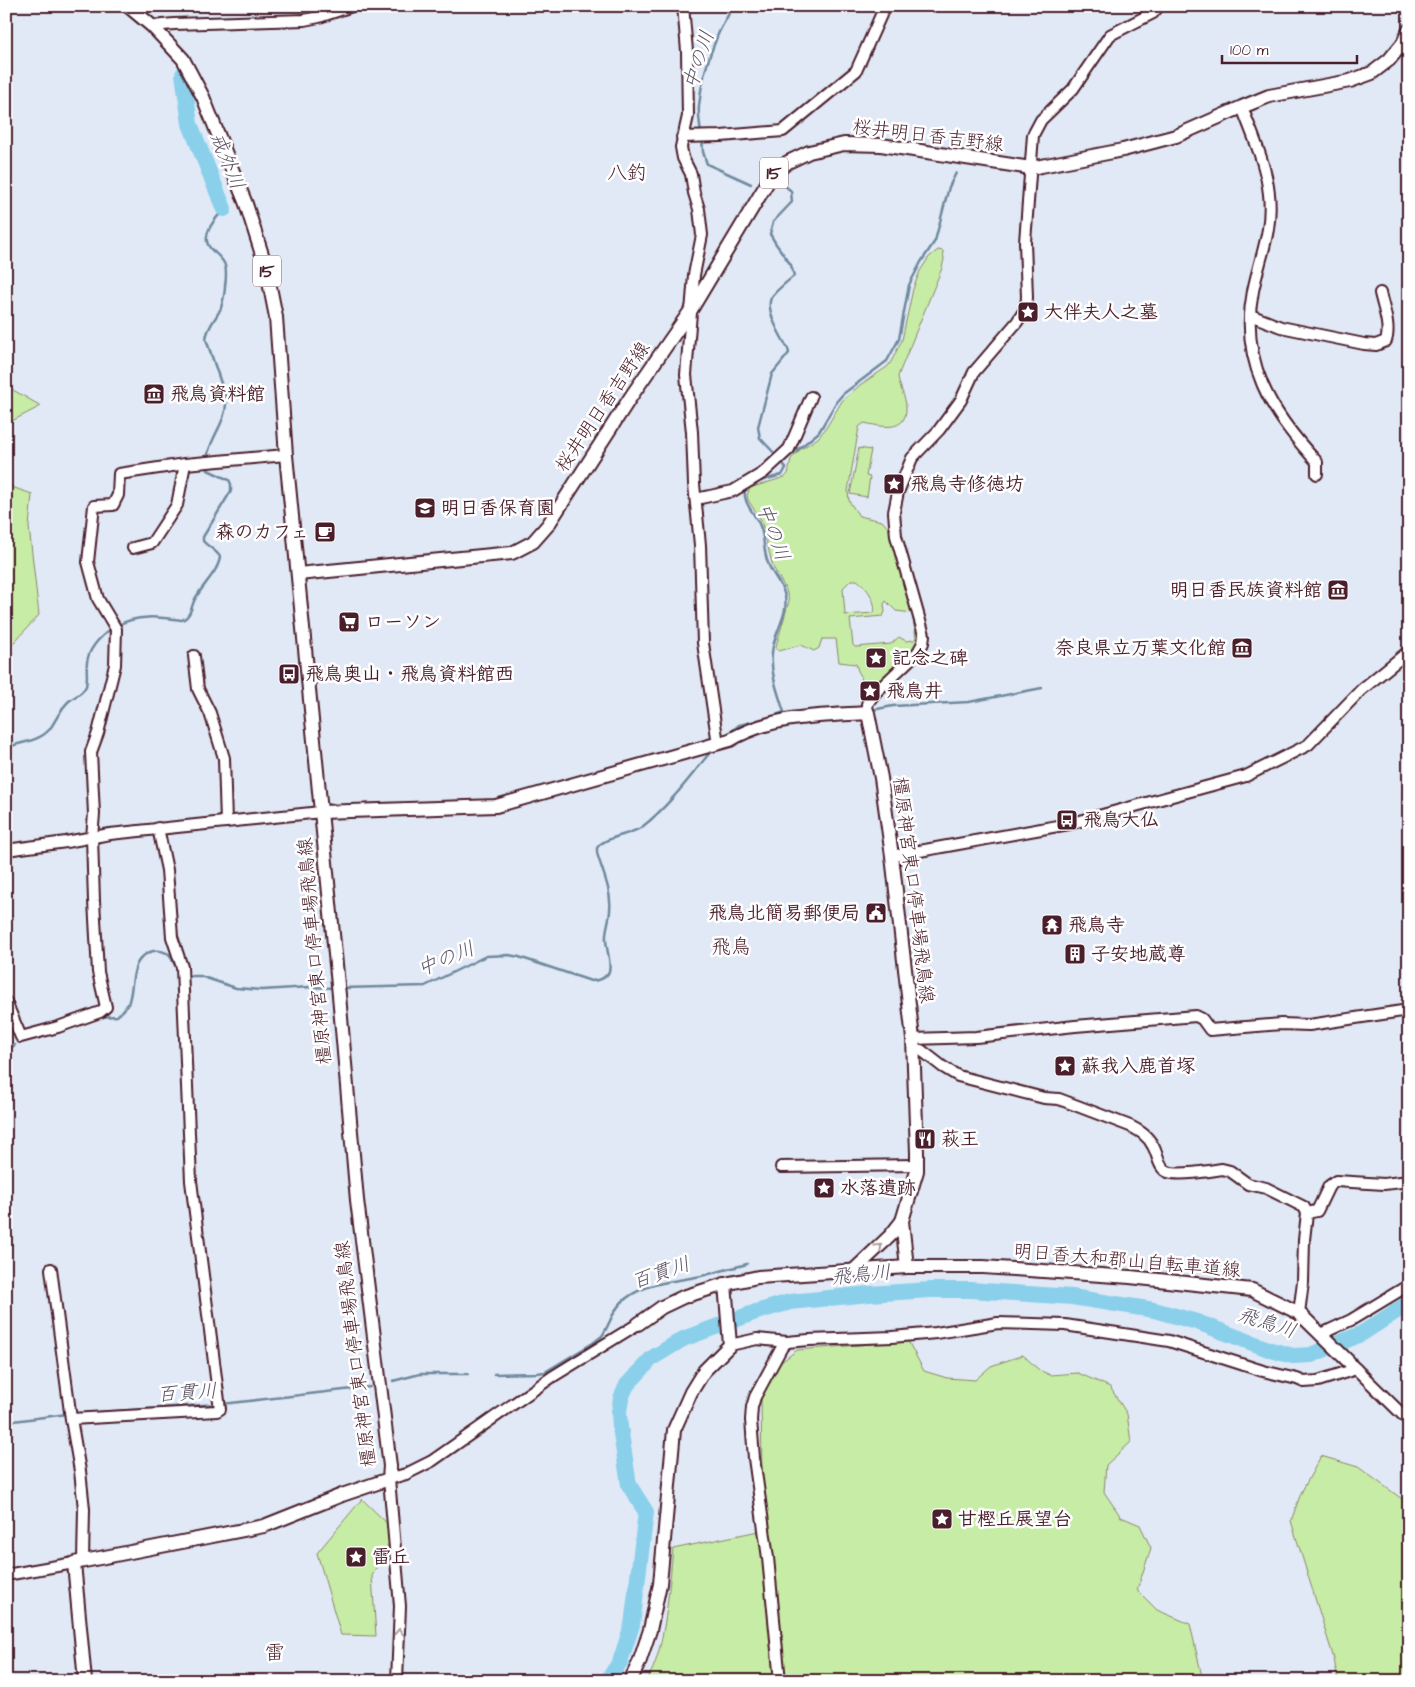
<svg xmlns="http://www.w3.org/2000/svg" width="1415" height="1687" viewBox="0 0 1415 1687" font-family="'Architects Daughter','Klee One',sans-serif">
<rect width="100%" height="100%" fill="#e1e9f6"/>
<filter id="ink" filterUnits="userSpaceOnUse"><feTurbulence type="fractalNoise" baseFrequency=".02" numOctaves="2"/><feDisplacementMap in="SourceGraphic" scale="10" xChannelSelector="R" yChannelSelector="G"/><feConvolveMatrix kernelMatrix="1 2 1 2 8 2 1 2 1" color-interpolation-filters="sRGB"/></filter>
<g filter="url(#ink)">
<g fill="#c7eca6" stroke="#888668" fill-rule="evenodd">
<path d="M938,250L943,251L944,259L942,268L898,376C899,387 906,397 906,407C907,434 880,426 864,423L859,427L848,491L849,501L859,516L882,521L890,530L914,603L916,625L920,635L917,648L872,690H863L861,676L858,671L856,664L839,662L836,639H822L819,648L814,651L801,645L779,651L776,649V646L789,601L786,590L773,567L761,520L748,500L747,495L750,488L785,477L788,474L791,459L801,449L818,438L826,428L842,401L860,385L887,367L891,362L902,340L913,289L920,271L929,257ZM851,580H857C867,587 877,602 874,613L845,615L843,588ZM886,601L896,611L912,613L916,638L914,640L906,641L899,637L891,644L855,647L853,645L850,619L883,616L885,612L884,604Z"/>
<path d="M6,386L41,406L6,424Z"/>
<path d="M859,448L871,450L866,476L870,477L867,497L850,494Z"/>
<path d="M6,485L32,494L29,527L39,615L6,651Z"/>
<path d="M908,1341L924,1371L947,1378L975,1380L991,1366L1023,1355L1039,1370L1050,1375L1078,1373L1110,1387L1127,1414L1131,1442L1106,1465L1104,1492L1121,1517L1140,1525L1151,1548L1137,1590L1157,1610L1190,1624L1203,1681H646C666,1653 669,1584 673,1549L768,1529L762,1476L761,1397L780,1363L797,1350Z"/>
<path d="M1321,1456L1358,1467L1409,1504V1681H1338L1334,1659L1291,1521L1301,1493Z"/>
<path d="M362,1499L395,1531L372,1576L376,1636L341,1635L317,1553Z"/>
</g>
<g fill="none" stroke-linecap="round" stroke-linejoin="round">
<g stroke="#70899e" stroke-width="2.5">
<path d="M701,133C700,124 698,114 699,106C701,83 708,58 717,37C721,26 728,18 732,6"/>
<path d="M702,138L703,152L707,164L751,184"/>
<path d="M777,456L760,438L758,427L772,374L789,353L788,349C782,338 765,311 771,298C774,292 788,281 794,276L791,265L776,244L770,234L773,222L792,202L791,191L783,184"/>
<path d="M207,458C210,437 228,421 226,398L206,339C207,327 216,319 221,308C223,301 225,293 225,286C226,279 227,269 224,263C221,257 215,253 211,249C199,236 215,219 224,209"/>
<path d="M783,462L819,432L837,401L843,394L887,361L899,339L909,285L921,262L935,241L949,187L956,173"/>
<path d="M756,482L782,475L786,468L781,460"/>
<path d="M745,488C742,503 755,513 760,526C765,538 763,551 768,563C772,574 781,583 784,593C791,613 773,633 772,653C770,673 778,693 784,712L771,717"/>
<path d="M116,626C137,614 159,617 182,620C190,617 191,609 194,601C201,586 218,573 220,557C216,550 208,547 203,541V537L231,491V484L229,480L208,470L206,464"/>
<path d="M872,710L893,706L969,702L1042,688"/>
<path d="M726,736L739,725L761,720"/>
<path d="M6,748C20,742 38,742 49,730C56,721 60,709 69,701C75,696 83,694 86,686C88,678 86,670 87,662C89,648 100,637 111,629"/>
<path d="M186,976H200L236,988L262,990L310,987L334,988"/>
<path d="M342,988L425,986L486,956L509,955L519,957L591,981C620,979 607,958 606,940C605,929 610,920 610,910C612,891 602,871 597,853V848C603,837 631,835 642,827C669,806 690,777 712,750"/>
<path d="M100,1017L117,1016C121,1013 125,1009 128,1004C135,987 128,961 150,952C157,949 163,951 169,954L179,973"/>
<path d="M6,1051L15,1045"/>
<path d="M494,1374L537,1373L545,1372L593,1343L602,1336C609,1326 612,1312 621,1303C642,1282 674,1282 701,1276C717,1272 732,1268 747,1264"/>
<path d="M393,1381L420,1374H468"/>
<path d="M222,1404L370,1387"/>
<path d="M73,1414L217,1404"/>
<path d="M6,1422L67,1414"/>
</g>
<g stroke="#8ad0eb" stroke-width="16">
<path d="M183,74L190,124L224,209"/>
<path d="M607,1681L620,1662L632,1625L646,1512L629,1485L620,1427L619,1412L621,1398L627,1385L652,1358L683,1339L756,1312L790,1302L869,1294L930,1290H971L1072,1297L1154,1310L1197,1322L1271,1350L1293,1356L1311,1355L1361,1334L1409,1303"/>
</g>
<g stroke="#4a1f2b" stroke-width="14">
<g id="minor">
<path d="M683,6L687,51L688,116L681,147L683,158L691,174L694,193L699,209L702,235L694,275L686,375L692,432L694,484L700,545L703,643L718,744"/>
<path d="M152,26L174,24L304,20L319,17L352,6"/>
<path d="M1242,107C1252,134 1266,164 1269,194C1273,231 1260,256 1253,291C1239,361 1271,413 1317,462V474"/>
<path d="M682,137L721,136L783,131L856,71L885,6"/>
<path d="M1250,315L1281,327L1364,344L1376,345L1386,341C1391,327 1383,307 1380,293"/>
<path d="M696,499L733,491L763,473L789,449L811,397"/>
<path d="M133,548L152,543L177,505L185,464"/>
<path d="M194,656L198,689L210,713L224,758L226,822"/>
<path d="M868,713L867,704L875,693L918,652L923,643L924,635L896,536L894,512L898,492L912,458L939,430L961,400L974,372L1017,322L1026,308L1027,297L1025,242L1033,135L1041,120L1073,89L1110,35L1153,13L1159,6"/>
<path d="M6,850L66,842L110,834L321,812"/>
<path d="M892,856L1069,824L1246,776L1308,745L1361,690L1409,651"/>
<path d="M6,1002L21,1037L58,1027L100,1012L106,1007L98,972L94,901L92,837L94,814L91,752L98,733L115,665L116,629L98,599L88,562L94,506L113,505L118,495L119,474L185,464L286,455"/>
<path d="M913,1039L976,1037L1075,1026L1196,1016L1202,1019L1210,1030L1281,1024L1309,1025L1409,1010"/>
<path d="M913,1048L921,1050L943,1067L958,1076L1044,1098L1059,1099L1130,1126C1140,1131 1148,1136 1153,1146C1158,1154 1158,1168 1168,1172C1177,1176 1211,1171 1222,1169L1230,1171L1248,1184L1266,1188L1304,1207L1307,1213L1304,1240L1303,1282L1299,1313"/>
<path d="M781,1167L916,1165"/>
<path d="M1307,1213L1317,1211L1329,1186L1336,1181L1384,1184L1409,1181"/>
<path d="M51,1269L71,1419"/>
<path d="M1321,1334L1351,1320L1409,1285"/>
<path d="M730,1345L757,1339L787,1342L809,1340L892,1337L936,1333L998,1323L1065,1325L1169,1341L1263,1371L1297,1379L1304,1382L1318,1381L1356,1369"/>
<path d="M1351,1364L1409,1421"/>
<path d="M83,1561L84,1509L80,1471L71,1419L217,1411L220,1409L191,1181L182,967L172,937L167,870L158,828"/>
<path d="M6,1575L74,1563"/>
<path d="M397,1681L400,1606L389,1479L406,1474L432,1461L552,1377L638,1324"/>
<path d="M780,1681L768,1558L754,1458L751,1420L752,1407L755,1397L782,1347L787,1342"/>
</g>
</g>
<g stroke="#4a1f2b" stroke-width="16">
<g id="major">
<path d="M298,574L512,553L533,542L548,525L632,395L691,310L772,175L788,162L809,152L844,144L881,145L1031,168L1123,150L1176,136L1242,107L1269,96L1350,81L1372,73L1389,60L1403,43L1409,30"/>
<path d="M321,812L496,806L730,740C773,715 819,716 868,713L881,778L892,856L913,1039L917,1153V1171L902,1221L907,1267"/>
<path d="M853,1271L891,1235L902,1221"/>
<path d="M638,1324L662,1307L683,1297L725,1284L758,1277L907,1267H983L1130,1277L1252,1290L1299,1313L1349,1362"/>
<path d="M85,1681L74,1563L264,1526L342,1495L389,1479L390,1466L357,1200L339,995L286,455L276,317L266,267L246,204L203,97L183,59L152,26L128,6"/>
<path d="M630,1681L639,1663L650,1630L660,1584L674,1430L691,1392L704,1371L730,1345L725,1284"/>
</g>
</g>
<use href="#minor" stroke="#fff" stroke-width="10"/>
<use href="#major" stroke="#fff" stroke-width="12"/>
</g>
<defs><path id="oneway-chevron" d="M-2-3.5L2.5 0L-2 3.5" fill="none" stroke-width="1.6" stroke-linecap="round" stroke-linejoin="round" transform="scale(1.25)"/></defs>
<g stroke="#ae9aa0">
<use href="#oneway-chevron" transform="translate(879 1247) rotate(-44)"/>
<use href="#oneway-chevron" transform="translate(399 1632) rotate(-87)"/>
</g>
</g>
<defs>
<g id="sight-square" transform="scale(1.125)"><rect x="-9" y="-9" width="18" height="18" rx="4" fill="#4a1f2b" stroke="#fff"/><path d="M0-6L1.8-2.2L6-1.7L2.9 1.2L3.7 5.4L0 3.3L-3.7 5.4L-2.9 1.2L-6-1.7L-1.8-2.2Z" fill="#fff"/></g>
<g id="museum-square" transform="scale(1.125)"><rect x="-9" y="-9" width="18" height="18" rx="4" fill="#4a1f2b" stroke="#fff"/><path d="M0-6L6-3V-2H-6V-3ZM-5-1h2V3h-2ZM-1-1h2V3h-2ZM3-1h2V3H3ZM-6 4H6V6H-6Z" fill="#fff"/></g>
<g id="school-square" transform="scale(1.125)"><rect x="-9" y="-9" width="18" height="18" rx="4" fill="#4a1f2b" stroke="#fff"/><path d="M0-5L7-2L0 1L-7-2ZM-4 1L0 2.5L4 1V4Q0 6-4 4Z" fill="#fff"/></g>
<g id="cafe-square" transform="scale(1.125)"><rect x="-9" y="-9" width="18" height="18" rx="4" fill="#4a1f2b" stroke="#fff"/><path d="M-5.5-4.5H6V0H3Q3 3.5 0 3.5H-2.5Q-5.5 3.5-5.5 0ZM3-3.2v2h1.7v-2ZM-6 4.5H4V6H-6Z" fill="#fff"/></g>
<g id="supermarket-square" transform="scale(1.125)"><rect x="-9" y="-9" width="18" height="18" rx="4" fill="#4a1f2b" stroke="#fff"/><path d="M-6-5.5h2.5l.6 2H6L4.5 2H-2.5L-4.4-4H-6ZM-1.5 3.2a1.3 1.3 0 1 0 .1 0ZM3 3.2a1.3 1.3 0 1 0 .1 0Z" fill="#fff"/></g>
<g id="bus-square" transform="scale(1.125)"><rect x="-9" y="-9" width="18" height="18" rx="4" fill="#4a1f2b" stroke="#fff"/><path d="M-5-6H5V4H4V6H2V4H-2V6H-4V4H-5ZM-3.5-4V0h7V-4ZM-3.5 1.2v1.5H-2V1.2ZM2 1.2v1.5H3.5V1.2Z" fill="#fff"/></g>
<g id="civic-square" transform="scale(1.125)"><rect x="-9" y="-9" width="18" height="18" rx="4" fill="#4a1f2b" stroke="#fff"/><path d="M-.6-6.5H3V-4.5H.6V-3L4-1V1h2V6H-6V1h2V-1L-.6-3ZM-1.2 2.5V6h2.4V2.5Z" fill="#fff"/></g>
<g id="temple-square" transform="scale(1.125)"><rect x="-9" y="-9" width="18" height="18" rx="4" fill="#4a1f2b" stroke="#fff"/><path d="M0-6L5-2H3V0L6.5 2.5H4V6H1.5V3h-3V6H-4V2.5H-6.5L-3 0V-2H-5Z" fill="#fff"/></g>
<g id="building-square" transform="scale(1.125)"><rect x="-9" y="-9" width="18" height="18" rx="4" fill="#4a1f2b" stroke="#fff"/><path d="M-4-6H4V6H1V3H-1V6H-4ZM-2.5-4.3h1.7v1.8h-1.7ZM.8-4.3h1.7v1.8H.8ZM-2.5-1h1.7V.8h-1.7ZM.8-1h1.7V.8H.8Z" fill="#fff"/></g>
<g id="restaurant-square" transform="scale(1.125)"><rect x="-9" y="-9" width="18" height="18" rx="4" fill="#4a1f2b" stroke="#fff"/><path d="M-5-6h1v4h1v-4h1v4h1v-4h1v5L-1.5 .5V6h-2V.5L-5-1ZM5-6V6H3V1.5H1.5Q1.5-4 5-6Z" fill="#fff"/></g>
</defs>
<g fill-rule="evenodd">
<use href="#sight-square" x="1028" y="312"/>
<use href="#museum-square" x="154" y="394"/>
<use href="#sight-square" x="894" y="484"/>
<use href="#school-square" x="425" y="508"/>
<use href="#cafe-square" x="325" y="532"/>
<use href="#museum-square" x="1338" y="590"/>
<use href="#supermarket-square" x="349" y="622"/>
<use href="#museum-square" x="1242" y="648"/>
<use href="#sight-square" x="876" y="658"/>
<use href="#bus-square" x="289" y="674"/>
<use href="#sight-square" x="870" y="691"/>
<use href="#bus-square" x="1067" y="820"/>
<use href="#civic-square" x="876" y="913"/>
<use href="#temple-square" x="1052" y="925"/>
<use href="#building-square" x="1075" y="954"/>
<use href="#sight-square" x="1065" y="1066"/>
<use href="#restaurant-square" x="925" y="1139"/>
<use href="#sight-square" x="824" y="1188"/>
<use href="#sight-square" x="942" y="1519"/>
<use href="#sight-square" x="356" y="1557"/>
</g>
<g text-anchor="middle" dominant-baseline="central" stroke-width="5" stroke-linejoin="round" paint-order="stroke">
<g fill="#fff" stroke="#80626b" stroke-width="1">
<rect x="760" y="157.5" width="28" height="31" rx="4"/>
<rect x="253" y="255.5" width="28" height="31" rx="4"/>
</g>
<g font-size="18" font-weight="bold" fill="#4a1f2b">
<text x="774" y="173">15</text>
<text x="267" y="271">15</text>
</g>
<g font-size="19" fill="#4a1f2b" stroke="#fff">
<text transform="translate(928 136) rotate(7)">桜井明日香吉野線</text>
<text transform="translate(603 407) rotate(-56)">桜井明日香吉野線</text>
<text transform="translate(913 890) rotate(83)">橿原神宮東口停車場飛鳥線</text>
<text transform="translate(315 951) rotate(-95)">橿原神宮東口停車場飛鳥線</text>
<text transform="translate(1127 1261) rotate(5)">明日香大和郡山自転車道線</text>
<text transform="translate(356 1354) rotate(-97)">橿原神宮東口停車場飛鳥線</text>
</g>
<g font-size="19" font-weight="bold" fill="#4a1f2b" stroke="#fff" text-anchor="start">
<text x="1044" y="312">大伴夫人之墓</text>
<text x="170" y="394">飛鳥資料館</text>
<text x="910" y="484">飛鳥寺修徳坊</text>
<text x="441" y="508">明日香保育園</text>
<text x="309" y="532" text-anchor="end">森のカフェ</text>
<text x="1322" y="590" text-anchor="end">明日香民族資料館</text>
<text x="365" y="622">ローソン</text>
<text x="1226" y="648" text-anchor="end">奈良県立万葉文化館</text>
<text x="892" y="658">記念之碑</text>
<text x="305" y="674">飛鳥奥山・飛鳥資料館西</text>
<text x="886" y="691">飛鳥井</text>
<text x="1083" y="820">飛鳥大仏</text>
<text x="860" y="913" text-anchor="end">飛鳥北簡易郵便局</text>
<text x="1068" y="925">飛鳥寺</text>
<text x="1091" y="954">子安地蔵尊</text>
<text x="1081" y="1066">蘇我入鹿首塚</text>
<text x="941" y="1139">萩王</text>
<text x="840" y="1188">水落遺跡</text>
<text x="958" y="1519">甘樫丘展望台</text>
<text x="372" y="1557">雷丘</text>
</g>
<g font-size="20" font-style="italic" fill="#5d5465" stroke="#fff">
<text transform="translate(699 60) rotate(-72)">中の川</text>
<text transform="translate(227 161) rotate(68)">戒外川</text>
<text transform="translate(773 532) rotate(70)">中の川</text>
<text transform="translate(446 959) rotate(-22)">中の川</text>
<text transform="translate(661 1273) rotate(-19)">百貫川</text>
<text transform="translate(861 1275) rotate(-5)">飛鳥川</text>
<text transform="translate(1267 1323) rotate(18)">飛鳥川</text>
<text transform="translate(187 1393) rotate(-4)">百貫川</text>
</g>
<g font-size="20" fill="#4a1f2b" stroke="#fff">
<text x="627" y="173">八釣</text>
<text x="731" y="947">飛鳥</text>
<text x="275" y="1653">雷</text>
</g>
</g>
<rect width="1415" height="1687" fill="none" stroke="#fff" stroke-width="25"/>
<rect x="12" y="12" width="1390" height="1662" fill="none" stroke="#4a1f2b" stroke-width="2" filter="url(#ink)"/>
<path d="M1222 55v8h135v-8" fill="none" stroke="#4a1f2b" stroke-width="2.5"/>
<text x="1230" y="55" font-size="15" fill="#4a1f2b" stroke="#ffffff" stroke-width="4" paint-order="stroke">100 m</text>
</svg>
